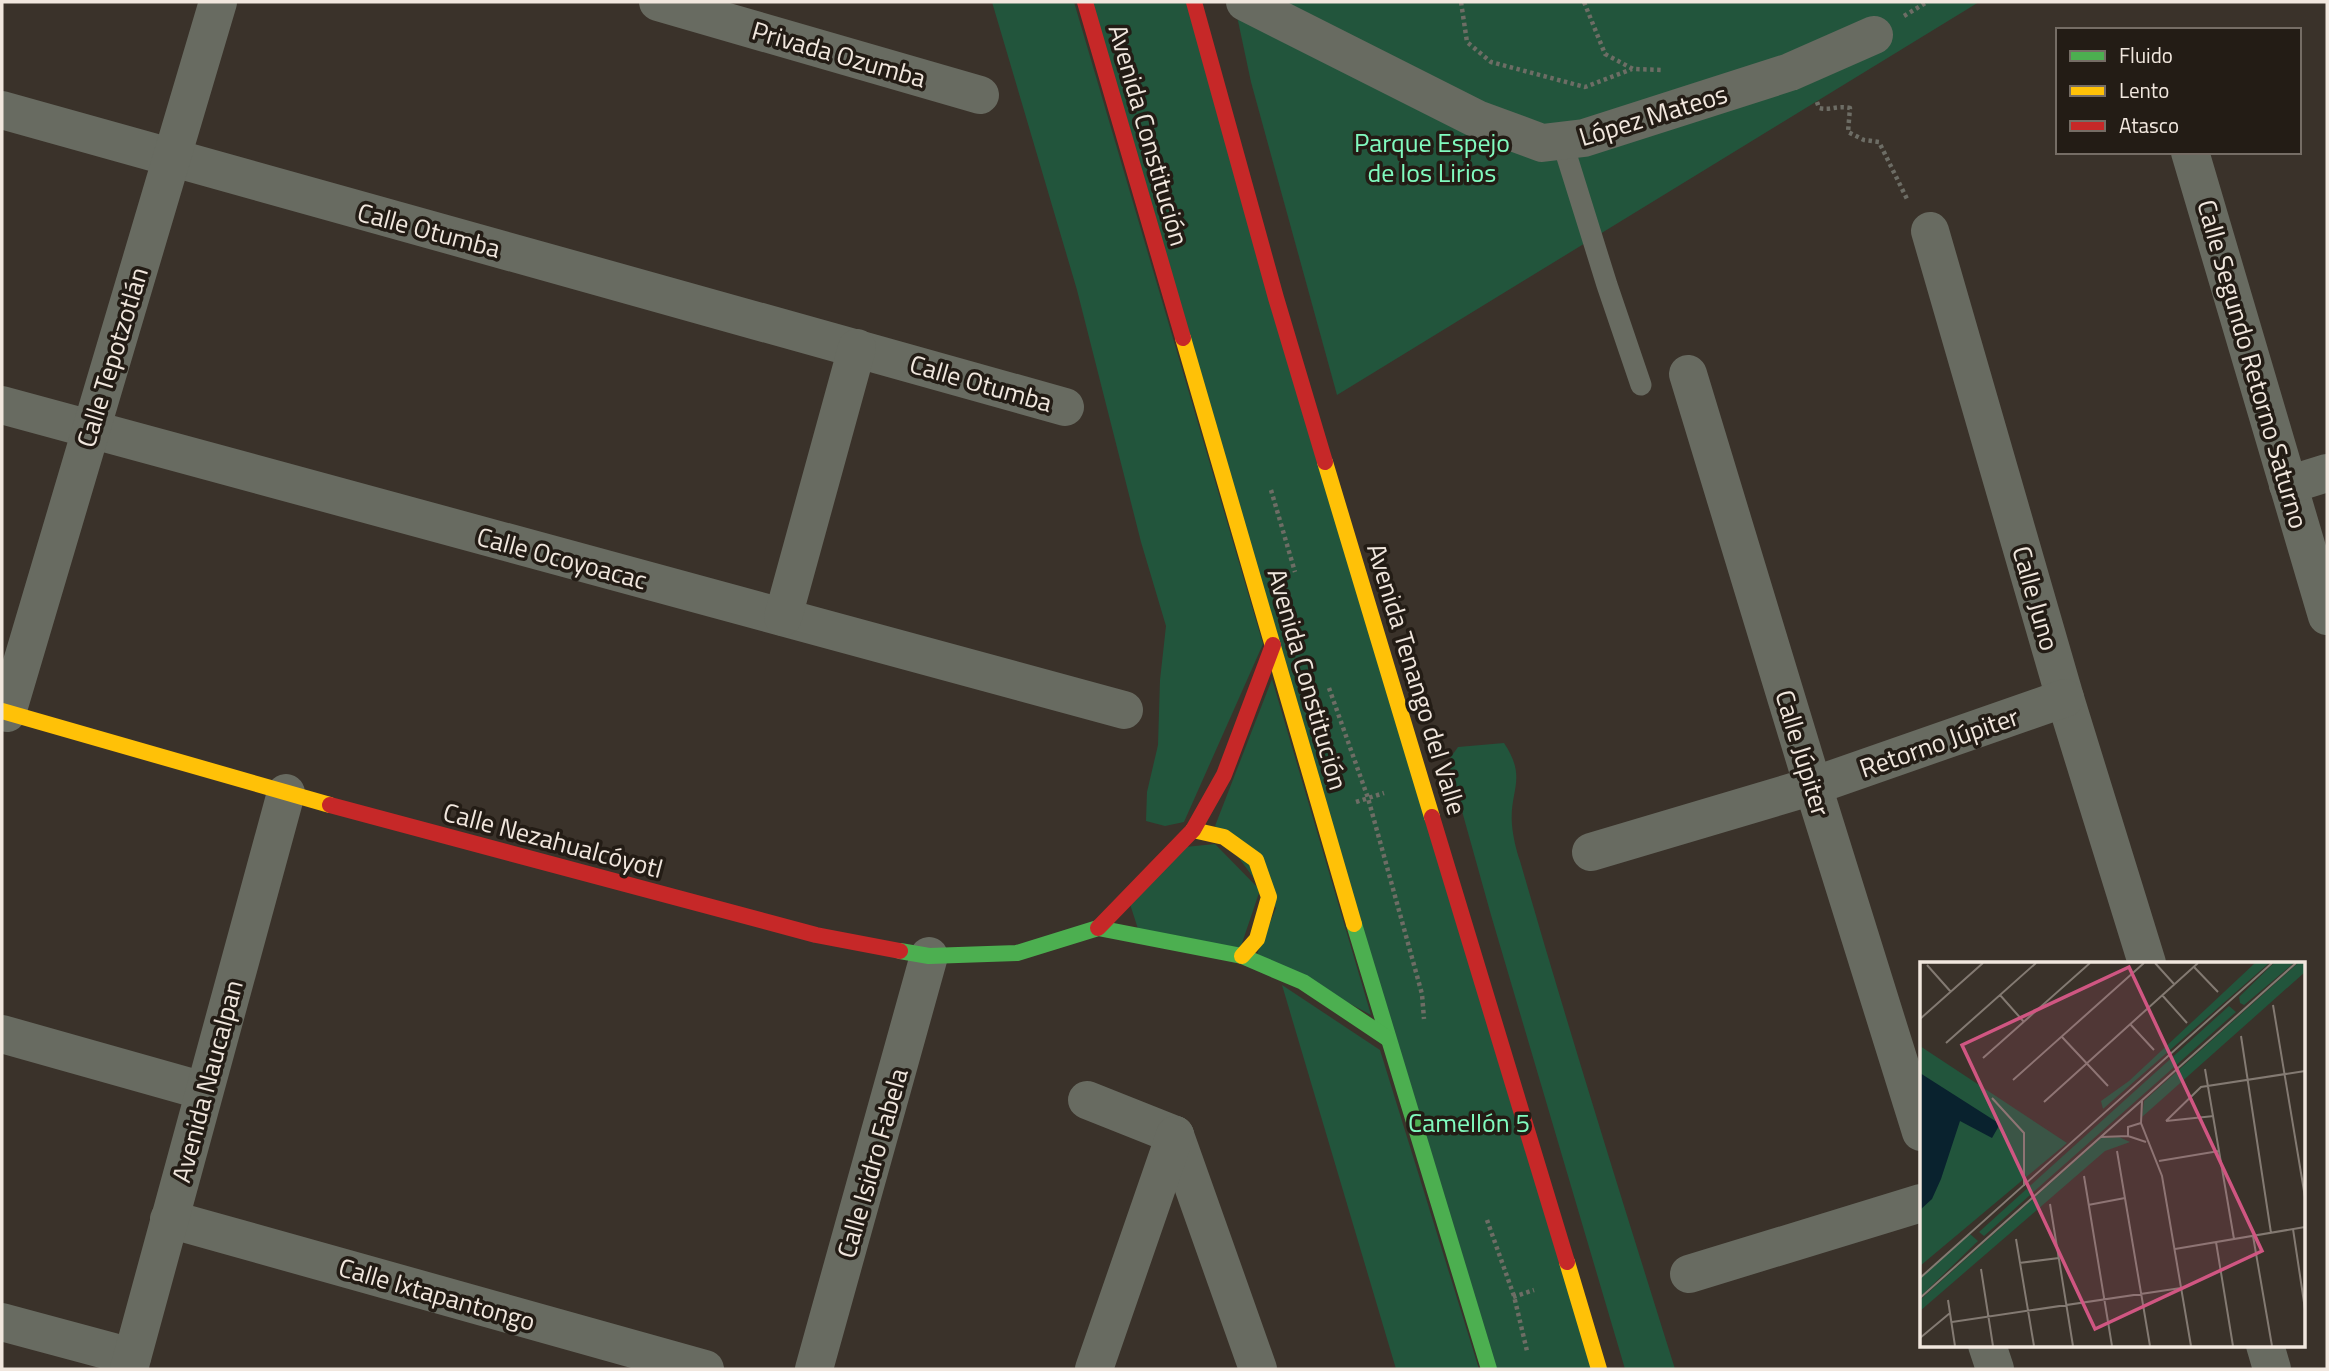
<svg xmlns="http://www.w3.org/2000/svg" width="2329" height="1371" viewBox="0 0 2329 1371" font-family="'Titillium Web',sans-serif">
<rect width="100%" height="100%" fill="#3a322a"/>
<g fill="#22553c">
<path d="M992,2H1074L1263,644L1184,822L1165,826L1146,821L1147,792L1158,745L1160,680L1166,626L1141,542L1077,290Z"/>
<path d="M1088,2H1187L1596,1369H1492Z"/>
<path d="M1234,2H1979L1337,395L1251,82Z"/>
<path d="M1272,679L1371,1015L1257,954L1276,908L1215,826Z"/>
<path d="M1504,743C1528,779 1509,790 1512,825C1513,836 1516,850 1520,861C1569,1031 1622,1200 1675,1369H1625L1491,915L1448,761L1458,747Z"/>
<path d="M1215,844L1260,890L1240,949L1138,929L1130,904L1185,847Z"/>
<path d="M1282,985L1380,1050L1479,1369H1396Z"/>
</g>
<g fill="none" stroke-linecap="round" stroke-linejoin="round">
<g stroke="#6d6d65" stroke-width="4.5" stroke-dasharray="3.5 3.5" stroke-linecap="butt">
<path d="M1461,2L1467,42L1491,62L1585,87L1632,69"/>
<path d="M1584,2L1605,54L1633,69L1663,70"/>
<path d="M1904,16L1927,2"/>
<path d="M1817,102L1819,108C1830,111 1837,105 1850,108L1848,132L1864,140L1879,142L1908,201"/>
<path d="M1271,490L1295,572"/>
<path d="M1329,688L1368,798L1422,994L1424,1019"/>
<path d="M1356,802L1384,793"/>
<path d="M1487,1220L1514,1296L1527,1351"/>
<path d="M1513,1297L1534,1290"/>
</g>
<path stroke="#686b61" stroke-width="21" d="M1562,141L1607,285L1641,385"/>
<g stroke="#686b61" stroke-width="38">
<path d="M658,2L980,95"/>
<path d="M1245,2L1477,119L1542,143L1584,138L1790,72L1874,35"/>
<path d="M2,110L1065,407"/>
<path d="M2190,152L2327,616"/>
<path d="M1930,231L2065,698L2147,963"/>
<path d="M1688,374L1813,786L1921,1132"/>
<path d="M2,405L1124,710"/>
<path d="M2288,485L2327,473"/>
<path d="M783,617L857,348"/>
<path d="M7,713L218,2"/>
<path d="M1591,852L1813,786L2065,698"/>
<path d="M2,1034L204,1091"/>
<path d="M1087,1100L1175,1135"/>
<path d="M1175,1135L1258,1369"/>
<path d="M169,1219L705,1369"/>
<path d="M1689,1274L1921,1203"/>
<path d="M2,1322L132,1357"/>
<path d="M1987,1345L1995,1369"/>
<path d="M2265,1345L2272,1369"/>
<path d="M129,1369L286,793"/>
<path d="M814,1369L929,956"/>
<path d="M1094,1369L1175,1135"/>
</g>
<g stroke="#4caf50" stroke-width="16">
<path d="M1354,924L1489,1369"/>
<path d="M900,951L929,956L1017,953L1098,928L1242,956L1303,982L1387,1038"/>
</g>
<g stroke="#ffc107" stroke-width="16">
<path d="M1183,338L1354,924"/>
<path d="M1325,462L1432,817"/>
<path d="M2,711L330,805"/>
<path d="M1193,830L1224,837L1256,860L1269,897L1257,939L1242,956"/>
<path d="M1567,1262L1599,1369"/>
</g>
<g stroke="#c62828" stroke-width="16">
<path d="M1085,2L1183,338"/>
<path d="M1194,2L1276,298L1325,462"/>
<path d="M330,805L816,935L900,951"/>
<path d="M1432,817L1567,1262"/>
<path d="M1098,928L1193,830L1224,775L1273,645"/>
</g>
</g>
<g text-anchor="middle" dominant-baseline="central" stroke-width="7" stroke-linejoin="round" paint-order="stroke">
<g font-size="26" fill="#f1e7de" stroke="#231c15">
<text transform="translate(839 54) rotate(16)">Privada Ozumba</text>
<text transform="translate(1653 115) rotate(-17)">López Mateos</text>
<text transform="translate(1149 135) rotate(74)">Avenida Constitución</text>
<text transform="translate(429 230) rotate(15)">Calle Otumba</text>
<text transform="translate(112 357) rotate(-73)">Calle Tepotzotlán</text>
<text transform="translate(2253 364) rotate(74)">Calle Segundo Retorno Saturno</text>
<text transform="translate(981 383) rotate(16)">Calle Otumba</text>
<text transform="translate(562 558) rotate(15)">Calle Ocoyoacac</text>
<text transform="translate(2036 598) rotate(74)">Calle Juno</text>
<text transform="translate(1308 679) rotate(74)">Avenida Constitución</text>
<text transform="translate(1417 679) rotate(73)">Avenida Tenango del Valle</text>
<text transform="translate(1939 742) rotate(-19)">Retorno Júpiter</text>
<text transform="translate(1803 753) rotate(73)">Calle Júpiter</text>
<text transform="translate(553 840) rotate(15)">Calle Nezahualcóyotl</text>
<text transform="translate(207 1081) rotate(-75)">Avenida Naucalpan</text>
<text transform="translate(872 1163) rotate(-74)">Calle Isidro Fabela</text>
<text transform="translate(437 1294) rotate(16)">Calle Ixtapantongo</text>
</g>
<g font-size="26" fill="#81fbbf" stroke="#231c15">
<text x="1432" y="142">Parque Espejo<tspan x="1432" dy="30">de los Lirios</tspan></text>
<text x="1469" y="1122">Camellón 5</text>
</g>
</g>
<g transform="translate(1920 962)">
<rect width="385" height="385" fill="#3a322a"/>
<path d="M335,1H349L183,147L181,139L209,119ZM354,1H374L324,43L320,41L319,35ZM378,1H385V10L222,155L224,139ZM309,44L316,50L64,274L59,270ZM0,84L147,181L0,304ZM199,175L210,180L185,189L0,349V338L181,176ZM50,272L58,279L0,335V316Z" fill="#22553c"/>
<path d="M0,111L80,162L72,176L40,159L21,217L12,237L0,248Z" fill="#09222e"/>
<path fill="none" stroke="#837a72" stroke-width="2" d="M235,1L254,22M7,3L31,30M274,5L298,30M80,33L104,60M242,33L267,61M353,43L385,235M0,57L63,1M210,62L234,88M321,74L351,271M142,75L188,124M26,81L116,1M63,96L170,1M285,107L314,277M93,118L224,1M72,136L104,171V224M222,139L221,161L242,214L271,384M124,140L278,1M246,159L281,125L385,109M246,159L294,154M208,174V165L221,161M181,175L208,174L226,180M197,189L230,384M239,199L299,189M164,214L192,384M130,242L153,384M168,243L205,236M373,267L385,347M333,274L352,384M96,277L114,384M296,280L313,384M255,287L385,265M99,301L139,296M61,307L73,384M0,316L352,1M0,336L376,1M28,338L35,384M32,360L261,326M0,376L30,351"/>
<path fill="#d05682" fill-opacity="0.15" stroke="#d05682" stroke-width="3.5" d="M209,5L342,289L175,367L42,83Z"/>
<rect width="385" height="385" fill="none" stroke="#f1e7de" stroke-width="3.5"/>
</g>
<rect width="2329" height="1371" fill="none" stroke="#f1e7de" stroke-width="7"/>
<rect x="2056" y="28" width="245" height="126" fill="#231c15" stroke="#756d65" stroke-width="2"/>
<rect x="2070" y="51" width="35" height="10" fill="#4caf50" stroke="#756d65" stroke-width="2"/>
<text x="2119" y="63" font-size="21" fill="#f1e7de">Fluido</text>
<rect x="2070" y="86" width="35" height="10" fill="#ffc107" stroke="#756d65" stroke-width="2"/>
<text x="2119" y="98" font-size="21" fill="#f1e7de">Lento</text>
<rect x="2070" y="121" width="35" height="10" fill="#c62828" stroke="#756d65" stroke-width="2"/>
<text x="2119" y="133" font-size="21" fill="#f1e7de">Atasco</text>
</svg>
